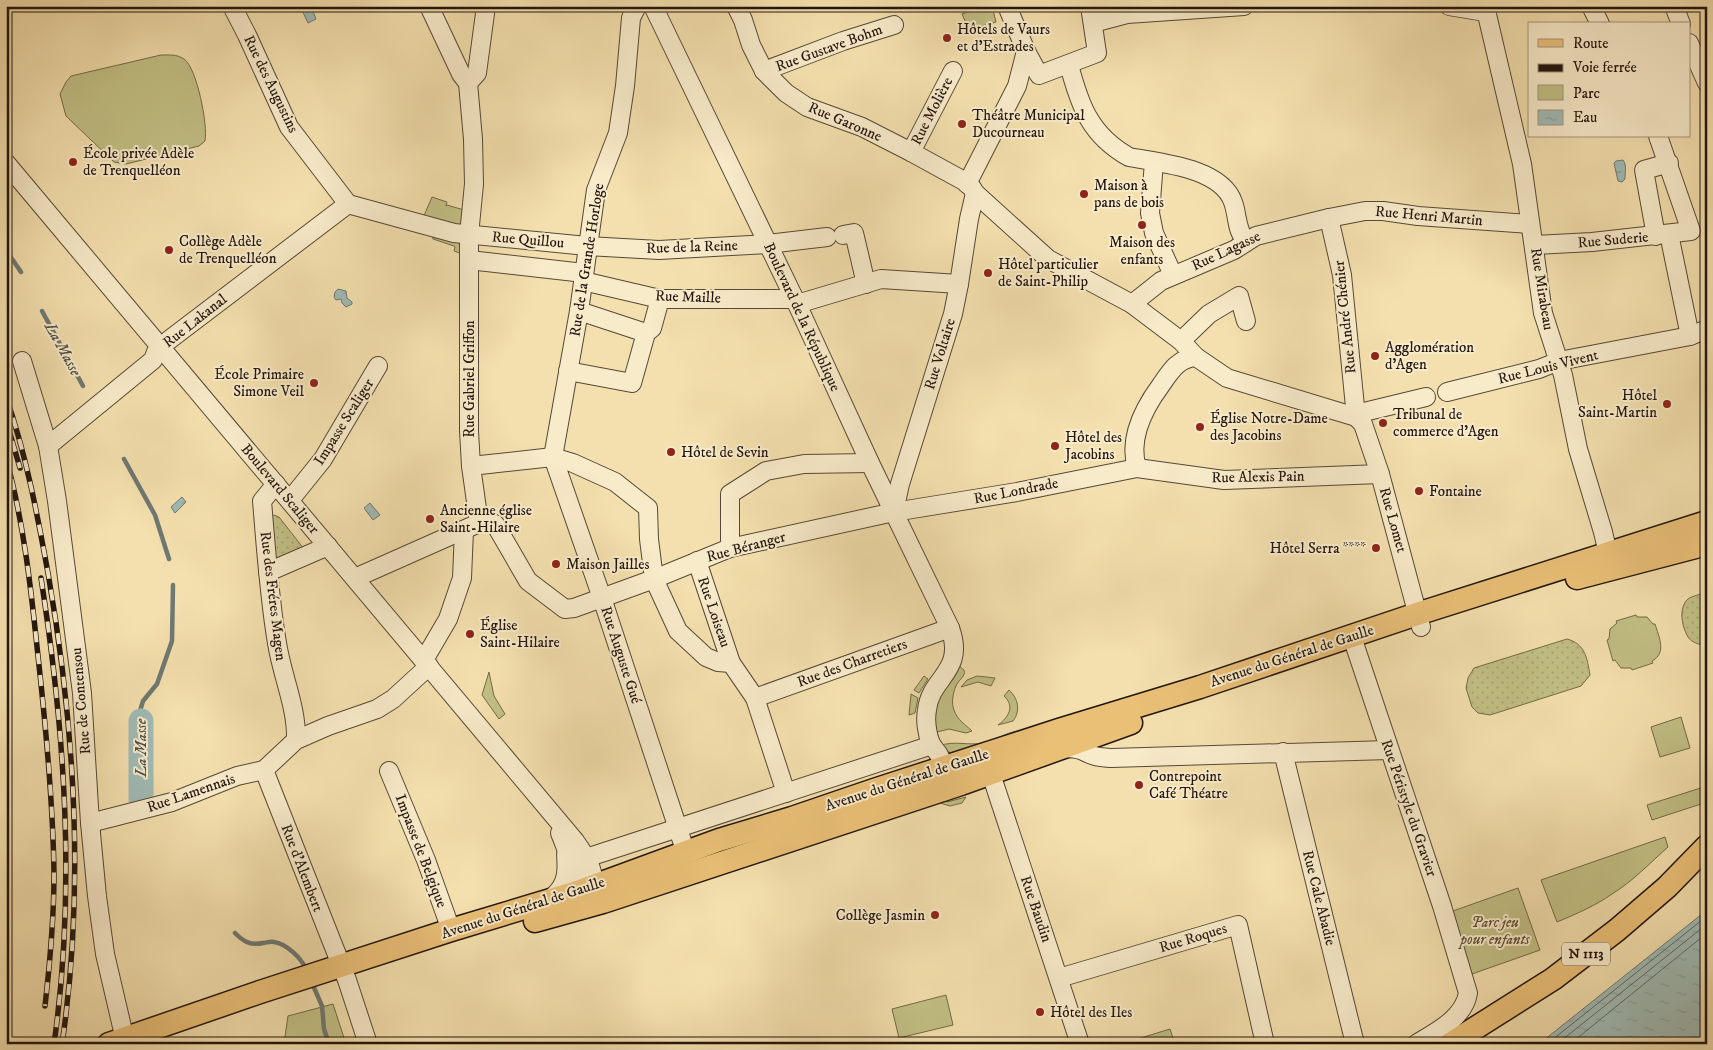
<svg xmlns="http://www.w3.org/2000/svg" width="1713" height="1050" viewBox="0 0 1713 1050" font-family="'IM FELL DW Pica',serif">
<defs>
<pattern id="garden-dots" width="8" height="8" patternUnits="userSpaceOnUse" patternTransform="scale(1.25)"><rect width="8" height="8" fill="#c2c085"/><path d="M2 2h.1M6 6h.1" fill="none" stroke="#a6a472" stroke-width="1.8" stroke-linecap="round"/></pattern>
<pattern id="water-ripples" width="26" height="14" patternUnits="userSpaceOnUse" patternTransform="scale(1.25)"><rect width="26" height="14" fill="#a0bbb5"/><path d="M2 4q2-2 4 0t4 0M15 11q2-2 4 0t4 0" fill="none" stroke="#8aa09a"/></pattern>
</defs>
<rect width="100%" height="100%" fill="#f4e0ae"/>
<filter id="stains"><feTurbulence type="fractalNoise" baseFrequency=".004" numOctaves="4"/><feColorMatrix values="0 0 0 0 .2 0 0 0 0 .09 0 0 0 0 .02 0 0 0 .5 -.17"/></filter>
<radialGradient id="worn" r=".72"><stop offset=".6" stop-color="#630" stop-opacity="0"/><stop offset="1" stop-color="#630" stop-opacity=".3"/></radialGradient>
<g fill="#c2c085" stroke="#726a4a">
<path d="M986,6H992L996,22L969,30L962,14Z"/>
<path d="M161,55C168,55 177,54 184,59C197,68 208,125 205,141L199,146L126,164L114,162L66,116L60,94L66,82L71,76Z"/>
<path d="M432,197L447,202L446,206L447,205L464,210L463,228L423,218Z"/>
<path d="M431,232L463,241L465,255L454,251L455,247L454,246L433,239Z"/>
<path d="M1636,615L1637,617H1647L1653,624H1655C1659,637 1667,653 1652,661L1653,663L1632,670L1631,668H1621L1615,660L1613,661L1607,640L1609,639L1610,629L1617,623L1616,621Z"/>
<path d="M956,665C973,672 960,677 956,686C953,693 951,703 954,710C957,720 966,725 972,731L966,733L949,729L933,733L931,713Z"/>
<path d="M489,672L494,696L505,714L499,719L482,695Z"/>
<path d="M924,676L928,679L919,693L914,690Z"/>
<path d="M977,676L995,678L991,686L978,682L961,687L967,680Z"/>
<path d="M1009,690C1018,698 1021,711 1013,721L998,725C1009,717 1015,706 1004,696Z"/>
<path d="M911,694L918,698L915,713L909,715Z"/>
<path d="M1681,717L1690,748L1660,757L1651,727Z"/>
<path d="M1025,730L954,755L939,746C954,740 968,746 983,743C998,740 1009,730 1025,730Z"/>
<path d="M1707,786V802L1652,820L1647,805Z"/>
<path d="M945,797L947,802L966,797L962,803L950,806L940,803Z"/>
<path d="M1665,837L1668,847C1650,863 1633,881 1612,894C1595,906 1576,914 1557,922L1541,880Z"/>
<path d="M1518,888L1540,950L1472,974L1450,912Z"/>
<path d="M946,995L953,1025L899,1038L892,1009Z"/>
<path d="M333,1004L346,1044H284L288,1016Z"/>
<path d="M1170,1029L1175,1044H1121Z"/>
</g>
<g fill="url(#garden-dots)" stroke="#726a4a">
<path d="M274,515L279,517L304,549L276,564L272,516Z"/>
<path d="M1707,593V645L1705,646C1699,644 1692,643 1688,637C1682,627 1678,608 1688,599C1692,596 1701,594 1707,593Z"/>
<path d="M1567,639C1585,644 1587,657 1590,675L1581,686L1490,715L1478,713L1472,707L1466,688L1468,678L1474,668Z"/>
</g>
<g fill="url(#water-ripples)" stroke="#6e7973">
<path d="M300,6H311L316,19L308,23Z"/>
<path d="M1623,160C1627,165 1625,173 1625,179L1622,182L1618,181L1614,163L1616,161Z"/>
<path d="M338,289L346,291L347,298L352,302V304L346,307L342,303L341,299L336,300L334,297L335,292Z"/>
<path d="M182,497L186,502L175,513L171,507Z"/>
<path d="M370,503L380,515L373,520L364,508Z"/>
<path d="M1707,910V1044H1539Z"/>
</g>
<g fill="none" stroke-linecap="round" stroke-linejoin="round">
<g stroke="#616862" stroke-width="1">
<path d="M1547,1044L1707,916"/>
<path d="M1557,1044L1707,924"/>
<path d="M1570,1044L1707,933"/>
</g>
<g stroke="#6e7973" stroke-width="4.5">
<path d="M6,250L21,272"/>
<path d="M42,311L83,386"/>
<path d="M124,459L155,515L169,559"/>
<path d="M141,721L140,711L143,701L157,684L172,641L173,585"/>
<path d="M235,933C243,941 250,946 263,943C266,943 270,941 274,942C287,944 301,958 306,969"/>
<path d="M312,983L322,1006L324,1029L329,1044"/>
</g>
<path stroke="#a0bbb5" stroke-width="25" d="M141,799V721"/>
<g stroke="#564837" stroke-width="20">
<g id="minor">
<path d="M232,6L247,35L289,127L348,204L454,233L587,246L659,250L768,244L827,237"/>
<path d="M429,6L461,74L468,83"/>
<path d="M637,6L631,18L625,86L618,133L596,190L579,311L553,457L602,598L686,853"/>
<path d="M653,6L797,304L870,463L950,628C966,672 930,677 927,710C925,720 927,734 931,744C934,749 938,752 940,757C943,764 945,771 948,779"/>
<path d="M736,6L743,20L751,45L764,71L786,93L807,107L862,127L911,152L964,181L972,188L975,193L1048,259L1132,304L1181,341L1196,357L1227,378L1356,417L1363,424L1380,474L1421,627"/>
<path d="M1007,6L1026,51L1039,75L1097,53L1090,6"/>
<path d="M1449,6L1485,12"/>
<path d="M1485,6L1522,164L1543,313L1563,375L1578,449L1603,532L1611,566"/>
<path d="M1591,6L1600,24"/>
<path d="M1674,6L1681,24"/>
<path d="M1093,23L1127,14L1244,6"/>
<path d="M1689,43L1707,83"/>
<path d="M1069,65C1080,106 1090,135 1129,157C1161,163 1221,168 1233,202C1238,215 1236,233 1247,241"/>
<path d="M764,71L843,41L894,25"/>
<path d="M468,83L473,139L474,184L469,235V431L471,466L479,523"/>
<path d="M468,83L477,73L486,6"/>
<path d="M911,152L953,71"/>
<path d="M1154,162L1150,213L1154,233L1173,275"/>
<path d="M6,163L575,841C587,858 598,874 591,894L588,896"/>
<path d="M967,184L1017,86L1026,51"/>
<path d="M1329,218L1342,275L1356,417"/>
<path d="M1669,234L1690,336"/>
<path d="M843,235L854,233L866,284"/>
<path d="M1656,236L1644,170L1669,163"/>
<path d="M1535,245L1592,242L1691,231L1658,136"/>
<path d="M469,260L584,273"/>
<path d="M583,281L660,299H795"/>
<path d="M797,304L881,279L959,284"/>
<path d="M1132,304L1161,281L1234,250L1256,236L1329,218L1365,211H1383L1418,216L1530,224"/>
<path d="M579,311L646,333"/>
<path d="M1181,341L1209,314L1239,296L1246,321"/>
<path d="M22,361L48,446L57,501L82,693L90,823L97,896L105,954L126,1044"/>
<path d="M568,371L632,383L646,333L652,328L660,299"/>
<path d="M1447,392L1539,369L1559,361L1690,336L1707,329"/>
<path d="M1356,417L1364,412L1426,397"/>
<path d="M48,446L153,360L156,352L169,340L348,204"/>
<path d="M471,466L553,457L573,463L615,482L648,508L649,539L654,579L678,631L706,657L718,662L731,663"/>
<path d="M1137,468C1128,439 1144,408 1161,385C1170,372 1178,358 1196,357"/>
<path d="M276,484L262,501C266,548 269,596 277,643C282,676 297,707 296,740"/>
<path d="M290,500L323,459L378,366"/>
<path d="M894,512L900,484L953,314L959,284L969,219L975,193"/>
<path d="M730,548V494L766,471L804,464L870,463"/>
<path d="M697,561L731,663L755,698L786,793"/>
<path d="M268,572L328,546"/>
<path d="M355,578L479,523L495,524L528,581L565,609L574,608L654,579L730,548L894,512L1017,492L1137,468L1224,480L1380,474"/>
<path d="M1352,637L1442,906L1468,993C1464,1018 1436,1032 1416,1044"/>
<path d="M424,660L448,619L462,578L464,530"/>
<path d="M755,698L950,628"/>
<path d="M1062,748C1068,748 1077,748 1083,751C1095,757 1097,757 1111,758L1389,750"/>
<path d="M1283,752L1355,1044"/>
<path d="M994,762L991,774L1080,1044"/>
<path d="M264,770L347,980L368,1044"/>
<path d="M264,770L296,740L328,726L377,709L393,699L429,666"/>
<path d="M389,771L426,860L451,930"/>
<path d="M90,823L172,802L237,776L264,770"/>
<path d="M560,833C568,852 578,886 596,897"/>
<path d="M586,858L932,745"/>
<path d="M548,901C566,887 568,876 566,854"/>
<path d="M1059,978L1238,925L1265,1044"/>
</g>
</g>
<g stroke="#22150f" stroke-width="25">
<g id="major">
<path d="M1577,578L1707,544"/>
<path d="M535,921L603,902L961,784L1131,723"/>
<path d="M109,1044L260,992L451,930L577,892L719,840L792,818L874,790L1059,730L1200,687L1417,614L1707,522"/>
<path d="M1450,1044L1553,979L1617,930L1667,887L1707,846"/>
</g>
</g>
<use href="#minor" stroke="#f8ebca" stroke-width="18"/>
<use href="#major" stroke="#eac077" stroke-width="22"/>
<g stroke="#22150f" stroke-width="5.5">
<g id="rail">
<path d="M6,397C26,454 37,513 48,573C75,728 85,888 62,1044"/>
<path d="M6,420L20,468"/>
<path d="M6,458C24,523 31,589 38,656C46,728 53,801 54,874C54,918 50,962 45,1006"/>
<path d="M41,578C65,732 76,889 54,1044"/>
</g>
</g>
<use href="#rail" stroke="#f8ebca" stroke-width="4" stroke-dasharray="11" stroke-linecap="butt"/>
</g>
<g fill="#8f2418" stroke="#f8ebca" stroke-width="2">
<circle cx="947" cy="38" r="5"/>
<circle cx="962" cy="124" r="5"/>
<circle cx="73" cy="162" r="5"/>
<circle cx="1084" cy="194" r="5"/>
<circle cx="1142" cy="225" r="5"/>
<circle cx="169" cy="250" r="5"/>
<circle cx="988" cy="273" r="5"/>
<circle cx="1375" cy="356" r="5"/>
<circle cx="314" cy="383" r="5"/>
<circle cx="1667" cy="404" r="5"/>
<circle cx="1383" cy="423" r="5"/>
<circle cx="1200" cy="427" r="5"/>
<circle cx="1055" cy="446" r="5"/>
<circle cx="671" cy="452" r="5"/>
<circle cx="1419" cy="491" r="5"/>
<circle cx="430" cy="519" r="5"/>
<circle cx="1376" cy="548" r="5"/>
<circle cx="556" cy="564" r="5"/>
<circle cx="470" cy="634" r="5"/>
<circle cx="1139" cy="785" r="5"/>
<circle cx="935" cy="915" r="5"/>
<circle cx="1040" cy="1012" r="5"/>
</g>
<g text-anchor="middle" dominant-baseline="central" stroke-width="4" stroke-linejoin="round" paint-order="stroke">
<rect fill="#f8ebca" stroke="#625547" stroke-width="1" x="1562" y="942.5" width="48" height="23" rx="4"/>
<g font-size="14" font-weight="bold" fill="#22150f">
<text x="1586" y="954">N 1113</text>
</g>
<g font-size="15" fill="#22150f" stroke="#f8ebca" text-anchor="start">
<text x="957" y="29">Hôtels de Vaurs<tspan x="957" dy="17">et d'Estrades</tspan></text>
<text x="972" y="115">Théâtre Municipal<tspan x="972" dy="17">Ducourneau</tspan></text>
<text x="83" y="153">École privée Adèle<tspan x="83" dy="17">de Trenquelléon</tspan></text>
<text x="1094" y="185">Maison à<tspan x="1094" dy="17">pans de bois</tspan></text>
<text x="179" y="241">Collège Adèle<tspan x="179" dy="17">de Trenquelléon</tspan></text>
<text x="1142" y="242" text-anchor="middle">Maison des<tspan x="1142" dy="17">enfants</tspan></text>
<text x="998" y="264">Hôtel particulier<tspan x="998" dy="17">de Saint-Philip</tspan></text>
<text x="1385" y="347">Agglomération<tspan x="1385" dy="17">d'Agen</tspan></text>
<text x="304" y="374" text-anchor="end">École Primaire<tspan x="304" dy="17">Simone Veil</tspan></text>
<text x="1657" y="395" text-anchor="end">Hôtel<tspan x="1657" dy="17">Saint-Martin</tspan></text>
<text x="1393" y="414">Tribunal de<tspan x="1393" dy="17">commerce d'Agen</tspan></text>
<text x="1210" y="418">Église Notre-Dame<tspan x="1210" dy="17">des Jacobins</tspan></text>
<text x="1065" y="437">Hôtel des<tspan x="1065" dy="17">Jacobins</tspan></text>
<text x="681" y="452">Hôtel de Sevin</text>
<text x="1429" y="491">Fontaine</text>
<text x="440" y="510">Ancienne église<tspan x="440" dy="17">Saint-Hilaire</tspan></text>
<text x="1366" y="548" text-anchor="end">Hôtel Serra ****</text>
<text x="566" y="564">Maison Jailles</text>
<text x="480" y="625">Église<tspan x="480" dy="17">Saint-Hilaire</tspan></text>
<text x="1149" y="776">Contrepoint<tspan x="1149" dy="17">Café Théatre</tspan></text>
<text x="925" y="915" text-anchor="end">Collège Jasmin</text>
<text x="1050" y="1012">Hôtel des Iles</text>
</g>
<g font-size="15" fill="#22150f" stroke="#f8ebca">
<text transform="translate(829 48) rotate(-20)">Rue Gustave Bohm</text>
<text transform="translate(271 84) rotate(64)">Rue des Augustins</text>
<text transform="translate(932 111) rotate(-63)">Rue Molière</text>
<text transform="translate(845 122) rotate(23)">Rue Garonne</text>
<text transform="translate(1429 216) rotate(5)">Rue Henri Martin</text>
<text transform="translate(528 240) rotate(5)">Rue Quillou</text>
<text transform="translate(1613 240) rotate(-5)">Rue Suderie</text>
<text transform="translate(692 247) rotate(-2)">Rue de la Reine</text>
<text transform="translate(1226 251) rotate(-25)">Rue Lagasse</text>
<text transform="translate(587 260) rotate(-81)">Rue de la Grande Horloge</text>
<text transform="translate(1542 289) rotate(81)">Rue Mirabeau</text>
<text transform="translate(688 297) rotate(2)">Rue Maille</text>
<text transform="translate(802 317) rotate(65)">Boulevard de la République</text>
<text transform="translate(1345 317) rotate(-96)">Rue André Chénier</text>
<text transform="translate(195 321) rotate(-38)">Rue Lakanal</text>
<text transform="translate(940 354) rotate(-73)">Rue Voltaire</text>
<text transform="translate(1548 367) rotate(-14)">Rue Louis Vivent</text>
<text transform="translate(469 379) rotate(-90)">Rue Gabriel Griffon</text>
<text transform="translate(344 422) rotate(-58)">Impasse Scaliger</text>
<text transform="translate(1258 477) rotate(-1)">Rue Alexis Pain</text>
<text transform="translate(280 489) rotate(50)">Boulevard Scaliger</text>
<text transform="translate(1016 491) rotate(-11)">Rue Londrade</text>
<text transform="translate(1393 520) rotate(74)">Rue Lomet</text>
<text transform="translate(746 547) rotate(-15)">Rue Béranger</text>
<text transform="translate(273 596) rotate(83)">Rue des Fréres Magen</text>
<text transform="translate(714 612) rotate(71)">Rue Loiseau</text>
<text transform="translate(621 655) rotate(72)">Rue Auguste Gué</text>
<text transform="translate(1292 656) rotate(-18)">Avenue du Général de Gaulle</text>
<text transform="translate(852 663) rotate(-20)">Rue des Charretiers</text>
<text transform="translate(81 701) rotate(-95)">Rue de Contensou</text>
<text transform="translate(907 780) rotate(-18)">Avenue du Général de Gaulle</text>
<text transform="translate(191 793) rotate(-19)">Rue Lamennais</text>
<text transform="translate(1409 808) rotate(71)">Rue Péristyle du Gravier</text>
<text transform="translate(421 851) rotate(69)">Impasse de Belgique</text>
<text transform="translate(302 868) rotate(69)">Rue d'Alembert</text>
<text transform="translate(1319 898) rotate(76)">Rue Cale Abadie</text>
<text transform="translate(523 908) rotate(-18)">Avenue du Général de Gaulle</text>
<text transform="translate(1036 909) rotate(71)">Rue Baudin</text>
<text transform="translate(1193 938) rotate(-17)">Rue Roques</text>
</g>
<g font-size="15" font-style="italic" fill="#5a5138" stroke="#f8ebca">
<text x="1495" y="922">Parc jeu<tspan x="1495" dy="17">pour enfants</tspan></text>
</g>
<g font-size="16" font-style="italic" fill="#4e4f49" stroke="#f8ebca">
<text transform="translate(63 349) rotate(61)">La Masse</text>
<text transform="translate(141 748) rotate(-90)">La Masse</text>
</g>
</g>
<rect width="1713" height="1050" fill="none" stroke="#f4e0ae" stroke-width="25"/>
<rect x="8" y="8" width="1698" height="1035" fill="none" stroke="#22150f" stroke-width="2.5"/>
<rect x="12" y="12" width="1688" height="1025" fill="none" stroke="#22150f"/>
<rect x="1528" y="22" width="162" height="115" fill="#f8ebca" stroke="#a2957f"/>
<rect x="1538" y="39" width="25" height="8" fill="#eac077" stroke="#a2957f"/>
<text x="1573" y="48" font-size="15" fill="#22150f">Route</text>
<rect x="1538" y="64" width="25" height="8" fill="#22150f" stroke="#a2957f"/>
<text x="1573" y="72" font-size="15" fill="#22150f">Voie ferrée</text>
<rect x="1538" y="85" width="25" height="15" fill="#c2c085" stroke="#a2957f"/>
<text x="1573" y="98" font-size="15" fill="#22150f">Parc</text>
<rect x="1538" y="110" width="25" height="15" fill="url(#water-ripples)" stroke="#a2957f"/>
<text x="1573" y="122" font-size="15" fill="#22150f">Eau</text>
<rect width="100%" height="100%" filter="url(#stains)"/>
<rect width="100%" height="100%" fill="url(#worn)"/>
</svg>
